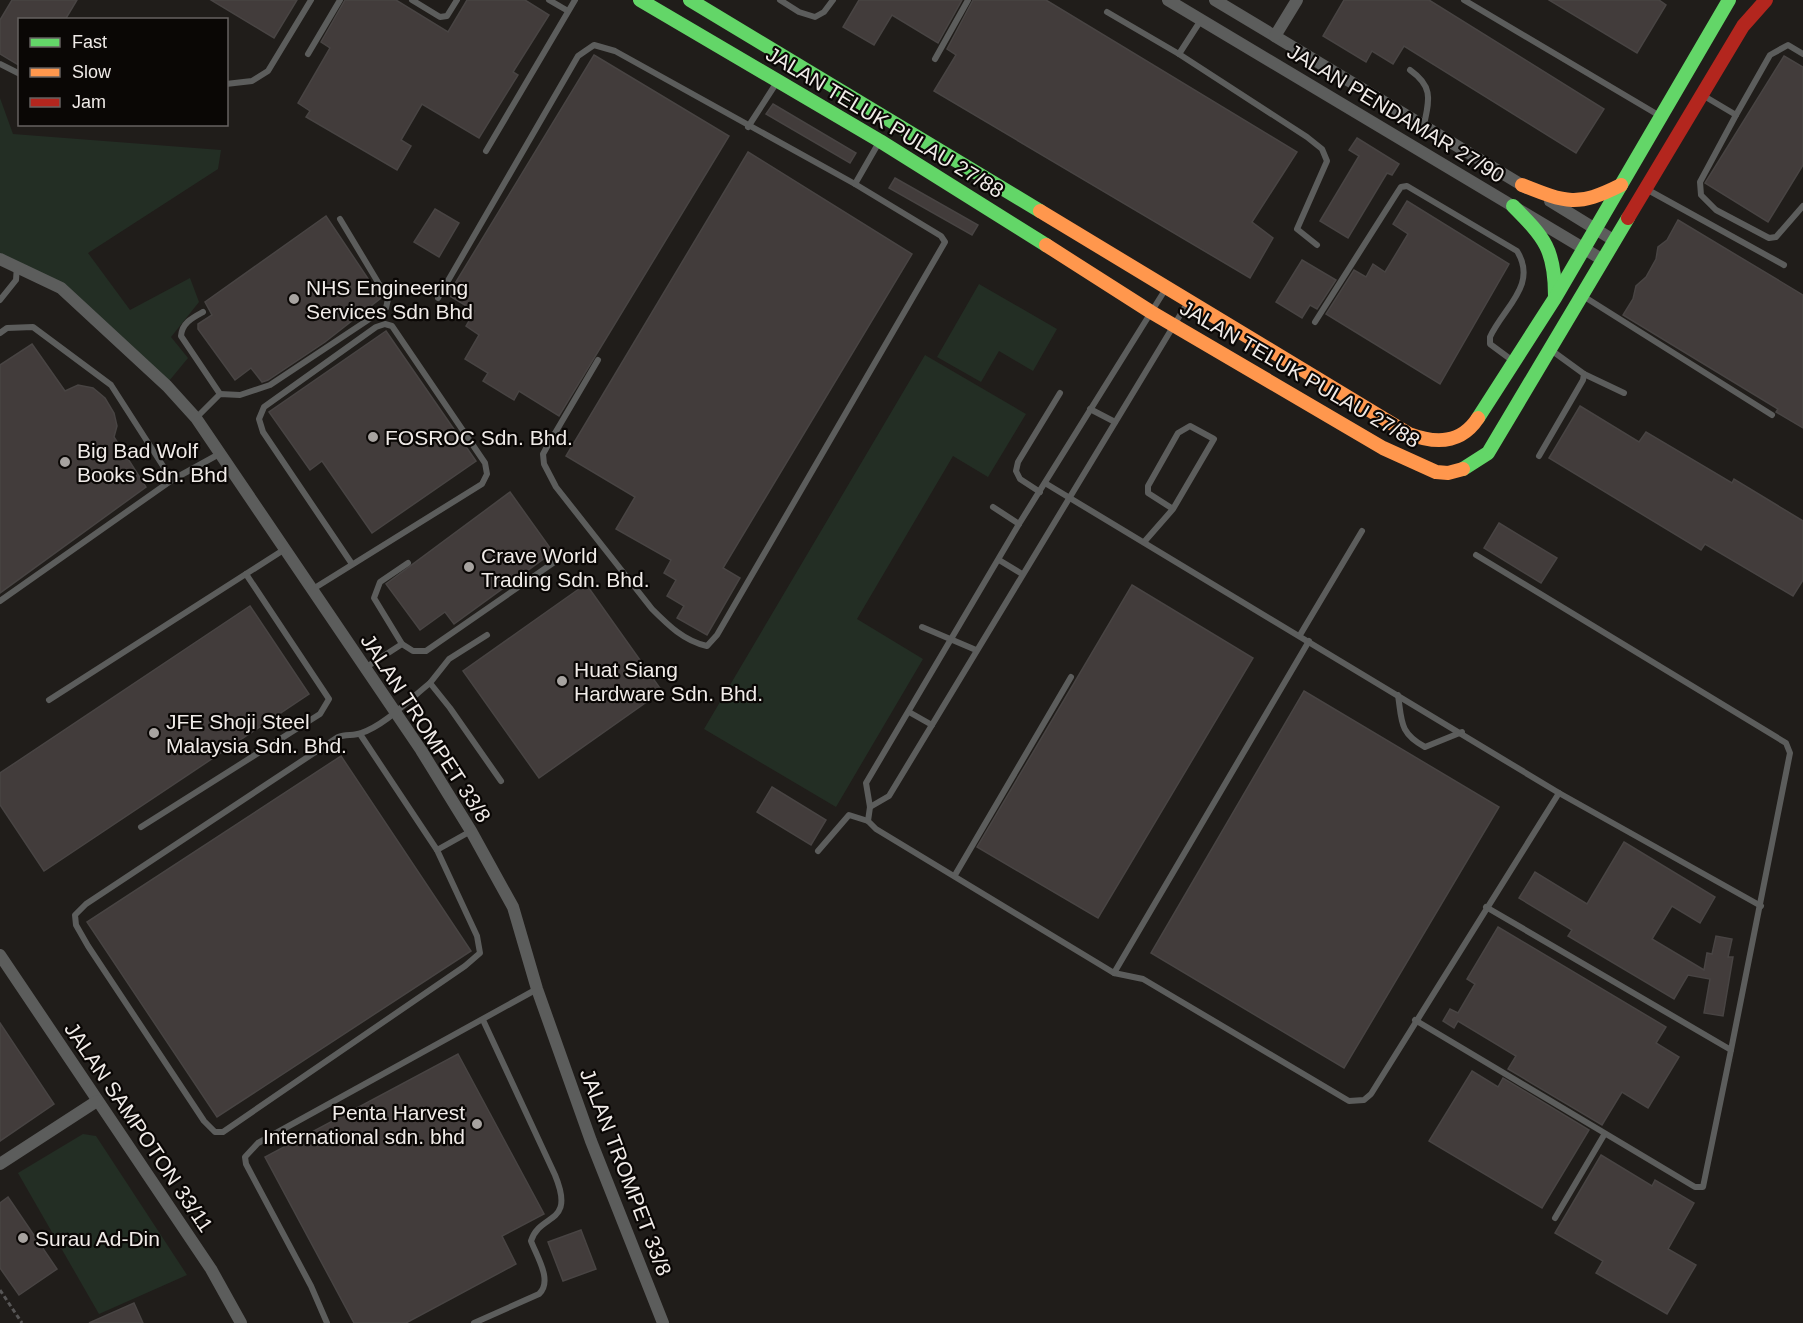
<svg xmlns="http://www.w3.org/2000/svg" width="1803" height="1323" viewBox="0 0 1803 1323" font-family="Helvetica,sans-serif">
<rect width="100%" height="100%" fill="#201d1a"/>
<g fill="#232e24">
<path d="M0,98L13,134L221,150L218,169L88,253L130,310L190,278L199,302L171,337L188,358L169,381L63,284L0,253Z"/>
<path d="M979,284L1057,329L1033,371L999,351L981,382L937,357Z"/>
<path d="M925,355L1026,414L988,477L953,456L857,619L923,659L836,807L704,729Z"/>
<path d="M83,1134L96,1136L187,1275L99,1314L18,1173Z"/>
</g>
<g fill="#423c3b" stroke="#484443" stroke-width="1.5">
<path d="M12,0H77L65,20H20V66L0,54V20Z"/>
<path d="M211,0H297L274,38Z"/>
<path d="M345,0H396L448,32L467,0H525L549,15L513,72L518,75L479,138L422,104L401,140L411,146L397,170L306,117L310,111L298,103L330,48L321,42Z"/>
<path d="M859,0H962L938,43L892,15L874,45L843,27Z"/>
<path d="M973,0H1046L1297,152L1252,222L1273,238L1250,278L934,91L956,55L947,49Z"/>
<path d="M1344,0H1429L1604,109L1576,153L1404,46L1393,64L1372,51L1366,62L1323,36Z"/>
<path d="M1549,0H1659L1666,5L1637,53Z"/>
<path d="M594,55L729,136L559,416L519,391L514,400L483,381L488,373L465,359L479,335L466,326L475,311L448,295Z"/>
<path d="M1784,56L1803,67V165L1768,222L1705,183Z"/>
<path d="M773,104L856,153L850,163L766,114Z"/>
<path d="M1357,138L1399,164L1392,175L1387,173L1348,238L1320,221L1359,156L1349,150Z"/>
<path d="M748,152L912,254L723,568L740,578L707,635L677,618L684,606L667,596L676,580L664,573L671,560L616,529L635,497L566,456Z"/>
<path d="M895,178L978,225L972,235L889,188Z"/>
<path d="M1407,201L1509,264L1440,384L1326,314L1354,270L1366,277L1373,264L1385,272L1408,234L1393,224Z"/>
<path d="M435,209L459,223L439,257L414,242Z"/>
<path d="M326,216L381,298L325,342L268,380L262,382L251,368L235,380L198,329V324L212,315L205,302Z"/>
<path d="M1678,220L1803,295V428L1776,412L1778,409L1623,315L1633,299L1636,286L1646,277L1656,259L1658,247L1667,240Z"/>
<path d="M1302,260L1336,280L1317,309L1310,305L1302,318L1276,302Z"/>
<path d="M386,331L476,461L372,533L322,461L310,470L269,412Z"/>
<path d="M32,344L65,391L78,385L93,388L105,398L114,413L117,426L114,437L146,487L0,593V365Z"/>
<path d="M1580,406L1639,442L1646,432L1732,483L1734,479L1803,521V580L1793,596L1705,544L1701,550L1549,458Z"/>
<path d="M510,492L553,552L454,624L445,612L420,630L386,584Z"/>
<path d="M1499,523L1557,558L1541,583L1484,548Z"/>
<path d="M586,584L662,691L539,778L463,671Z"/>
<path d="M1132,585L1253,658L1098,918L977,847Z"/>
<path d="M250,606L309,694L44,871L0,805V773Z"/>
<path d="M1304,691L1499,807L1344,1068L1151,953Z"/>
<path d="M341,756L471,951L217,1117L87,922Z"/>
<path d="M772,787L826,820L811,845L757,812Z"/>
<path d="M1624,842L1715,897L1700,923L1672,906L1652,939L1704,970L1707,953L1712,954L1716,936L1732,939L1728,957H1733L1723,1016L1704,1013L1710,979L1688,975L1674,999L1568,936L1572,930L1519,898L1535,872L1587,904Z"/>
<path d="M1498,927L1666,1027L1656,1043L1679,1057L1648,1108L1622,1092L1602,1125L1508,1069L1516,1056L1458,1021L1454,1028L1443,1021L1450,1009L1458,1013L1475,984L1467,979Z"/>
<path d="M0,1023L54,1104L0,1141Z"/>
<path d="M458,1054L544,1214L502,1236L516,1264L406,1323H354L265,1157Z"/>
<path d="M1472,1071L1498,1087L1503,1078L1589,1130L1542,1208L1429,1141Z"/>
<path d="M1601,1155L1652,1186L1655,1180L1694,1203L1668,1249L1696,1265L1667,1314L1596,1273L1603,1261L1555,1233Z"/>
<path d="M8,1197L57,1269L19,1295L0,1268V1203Z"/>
<path d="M581,1230L596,1269L563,1281L548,1242Z"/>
<path d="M134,1303L143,1323H89Z"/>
</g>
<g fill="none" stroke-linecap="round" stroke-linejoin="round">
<path stroke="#575656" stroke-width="3" stroke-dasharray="4.5 3" stroke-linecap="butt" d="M0,1290L22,1323"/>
<g stroke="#5c5d5c" stroke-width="6">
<path d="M412,0L440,17L447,16L457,0"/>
<path d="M549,0L568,11"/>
<path d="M780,0L799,12L815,17L824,12L833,0"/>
<path d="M1464,0L1660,116"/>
<path d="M1107,12L1179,54"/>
<path d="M1201,20L1179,54L1307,137L1322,149L1327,161L1297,229L1317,245"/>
<path d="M308,54L340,0"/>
<path d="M935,59L968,0"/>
<path d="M0,64L20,74"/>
<path d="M1410,70C1434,87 1429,100 1424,125"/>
<path d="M226,84L252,81L268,71L311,0"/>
<path d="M1704,96L1736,115L1770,55L1788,45L1803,54"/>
<path d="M1736,115L1700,182L1701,195L1716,210L1769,238L1776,237L1803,206"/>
<path d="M748,127L777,82"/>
<path d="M486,151L575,0"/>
<path d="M855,184L878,144"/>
<path d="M1648,190L1784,265"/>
<path d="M1165,290L1019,524L866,783L870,807L868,821L876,829L1114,973L1143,979L1349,1101L1364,1100L1371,1094L1559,793"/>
<path d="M1583,296L1772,415"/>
<path d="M438,298L578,56L594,45L615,51L855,184L941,236L945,242L717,635L707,646C684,641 668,625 652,609L556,487L544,464L543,454L548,445L598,360"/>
<path d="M0,300L16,280L17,266"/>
<path d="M203,312C192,318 182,323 181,336L220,394"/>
<path d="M1315,322L1397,193L1401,187L1407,186L1517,251C1538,285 1504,307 1490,337V344L1513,361"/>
<path d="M0,333L7,328L33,327L111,385L172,480"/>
<path d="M1584,374L1624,393"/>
<path d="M1090,409L1115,422"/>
<path d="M196,418L220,394L240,395L270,385L386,308L388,299L340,219"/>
<path d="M1539,456L1583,380L1584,374L1551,350"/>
<path d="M1045,483L1559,793L1761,906"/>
<path d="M1040,492L1020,479L1016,471L1018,462L1060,393"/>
<path d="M993,507L1019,524"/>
<path d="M1145,541L1173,509L1214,439L1190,426L1178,433L1148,486V493L1173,509"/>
<path d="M1476,555L1786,743L1790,753L1731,1050"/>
<path d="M999,560L1022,574"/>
<path d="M313,589L482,484L487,474L485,463L392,326L385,324L376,327L264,407L259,419L263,432L352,564"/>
<path d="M0,601L172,480L221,453"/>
<path d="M922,627L976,650"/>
<path d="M1300,635L1362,531"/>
<path d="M402,644L374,598L380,582L408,563"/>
<path d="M365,668L402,644L413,651H426L566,554"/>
<path d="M430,683L449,659L487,635"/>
<path d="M1398,695C1402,721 1399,733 1425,747L1462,732"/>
<path d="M49,700L285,549"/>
<path d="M909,712L932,725"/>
<path d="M360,734L437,850L477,936L480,953L465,966L223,1132H215L204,1121L88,946L76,925L75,915L86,904L338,737C346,734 354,736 361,733C384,726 411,698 430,683L450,708L501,781"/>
<path d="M870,807L889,796L1188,302"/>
<path d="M141,827L320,714L329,699L246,574"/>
<path d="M437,850L471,831"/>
<path d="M818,851L849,815L868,821"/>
<path d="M955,875L1071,677"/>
<path d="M1114,973L1309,641"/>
<path d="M1415,1020L1695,1187H1703L1731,1050L1486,907"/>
<path d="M1555,1218L1604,1135"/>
<path d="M327,1323L311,1286L246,1164L245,1157L258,1143L537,989"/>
<path d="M474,1323L539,1294C553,1281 537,1257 531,1241C540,1212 576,1226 555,1175L483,1020"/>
</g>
<g stroke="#5c5d5c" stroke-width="12">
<path d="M1168,0L1603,260"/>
<path d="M1215,0L1527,188"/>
<path d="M1275,36L1297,0"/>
<path d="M1550,201L1615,241"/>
<path d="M0,259L61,288L167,386L196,418L421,750L471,831L513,907L537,989L591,1141L663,1323"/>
<path d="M0,955L211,1269L241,1323"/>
<path d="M0,1164L97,1101"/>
</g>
<g stroke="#63d668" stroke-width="14">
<path d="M640,0L880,141L1046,245"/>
<path d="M690,0L1040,211"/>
<path d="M1513,206C1545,238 1555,250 1555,296"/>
<path d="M1478,418L1555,298L1729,0"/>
<path d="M1463,469L1488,453L1628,218"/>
</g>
<g stroke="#ff974d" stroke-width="14">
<path d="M1522,185C1567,203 1577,207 1621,185"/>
<path d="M1040,211L1409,434C1436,444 1461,444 1478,418"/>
<path d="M1046,245L1151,312L1383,448L1436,472L1448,473L1463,469"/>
</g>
<path stroke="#b3261e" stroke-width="14" d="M1628,218L1743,26L1766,0"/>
</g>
<g fill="#a7a3a0" stroke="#0a0705" stroke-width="2">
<circle cx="294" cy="299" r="6"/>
<circle cx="373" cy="437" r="6"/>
<circle cx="65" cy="462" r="6"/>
<circle cx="469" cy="567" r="6"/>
<circle cx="562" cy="681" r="6"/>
<circle cx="154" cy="733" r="6"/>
<circle cx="477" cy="1124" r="6"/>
<circle cx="23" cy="1238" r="6"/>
</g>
<g text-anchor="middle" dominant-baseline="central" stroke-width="4.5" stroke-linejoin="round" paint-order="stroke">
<g font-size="21" fill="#f0ebe8" stroke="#0a0705">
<text transform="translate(1396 113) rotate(31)">JALAN PENDAMAR 27/90</text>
<text transform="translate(885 122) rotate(31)">JALAN TELUK PULAU 27/88</text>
<text transform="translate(1300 374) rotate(30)">JALAN TELUK PULAU 27/88</text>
<text transform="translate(426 728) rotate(57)">JALAN TROMPET 33/8</text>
<text transform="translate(139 1127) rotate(56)">JALAN SAMPOTON 33/11</text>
<text transform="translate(626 1172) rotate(69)">JALAN TROMPET 33/8</text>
</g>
<g font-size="21" fill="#f0ebe8" stroke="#0a0705" text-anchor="start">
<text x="306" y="287">NHS Engineering<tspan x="306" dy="24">Services Sdn Bhd</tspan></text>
<text x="385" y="437">FOSROC Sdn. Bhd.</text>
<text x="77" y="450">Big Bad Wolf<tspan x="77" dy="24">Books Sdn. Bhd</tspan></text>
<text x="481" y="555">Crave World<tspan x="481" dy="24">Trading Sdn. Bhd.</tspan></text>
<text x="574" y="669">Huat Siang<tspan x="574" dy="24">Hardware Sdn. Bhd.</tspan></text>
<text x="166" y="721">JFE Shoji Steel<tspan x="166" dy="24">Malaysia Sdn. Bhd.</tspan></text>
<text x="465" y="1112" text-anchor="end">Penta Harvest<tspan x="465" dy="24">International sdn. bhd</tspan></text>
<text x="35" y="1238">Surau Ad-Din</text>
</g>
</g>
<rect x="18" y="18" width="210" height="108" fill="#0a0705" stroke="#666260" stroke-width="1.5"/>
<rect x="30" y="38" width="30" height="9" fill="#63d668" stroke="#666260" stroke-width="1.5"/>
<text x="72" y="48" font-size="18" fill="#f0ebe8">Fast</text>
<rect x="30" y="68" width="30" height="9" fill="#ff974d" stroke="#666260" stroke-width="1.5"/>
<text x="72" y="78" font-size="18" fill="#f0ebe8">Slow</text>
<rect x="30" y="98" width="30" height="9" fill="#b3261e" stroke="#666260" stroke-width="1.5"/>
<text x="72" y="108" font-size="18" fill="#f0ebe8">Jam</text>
</svg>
